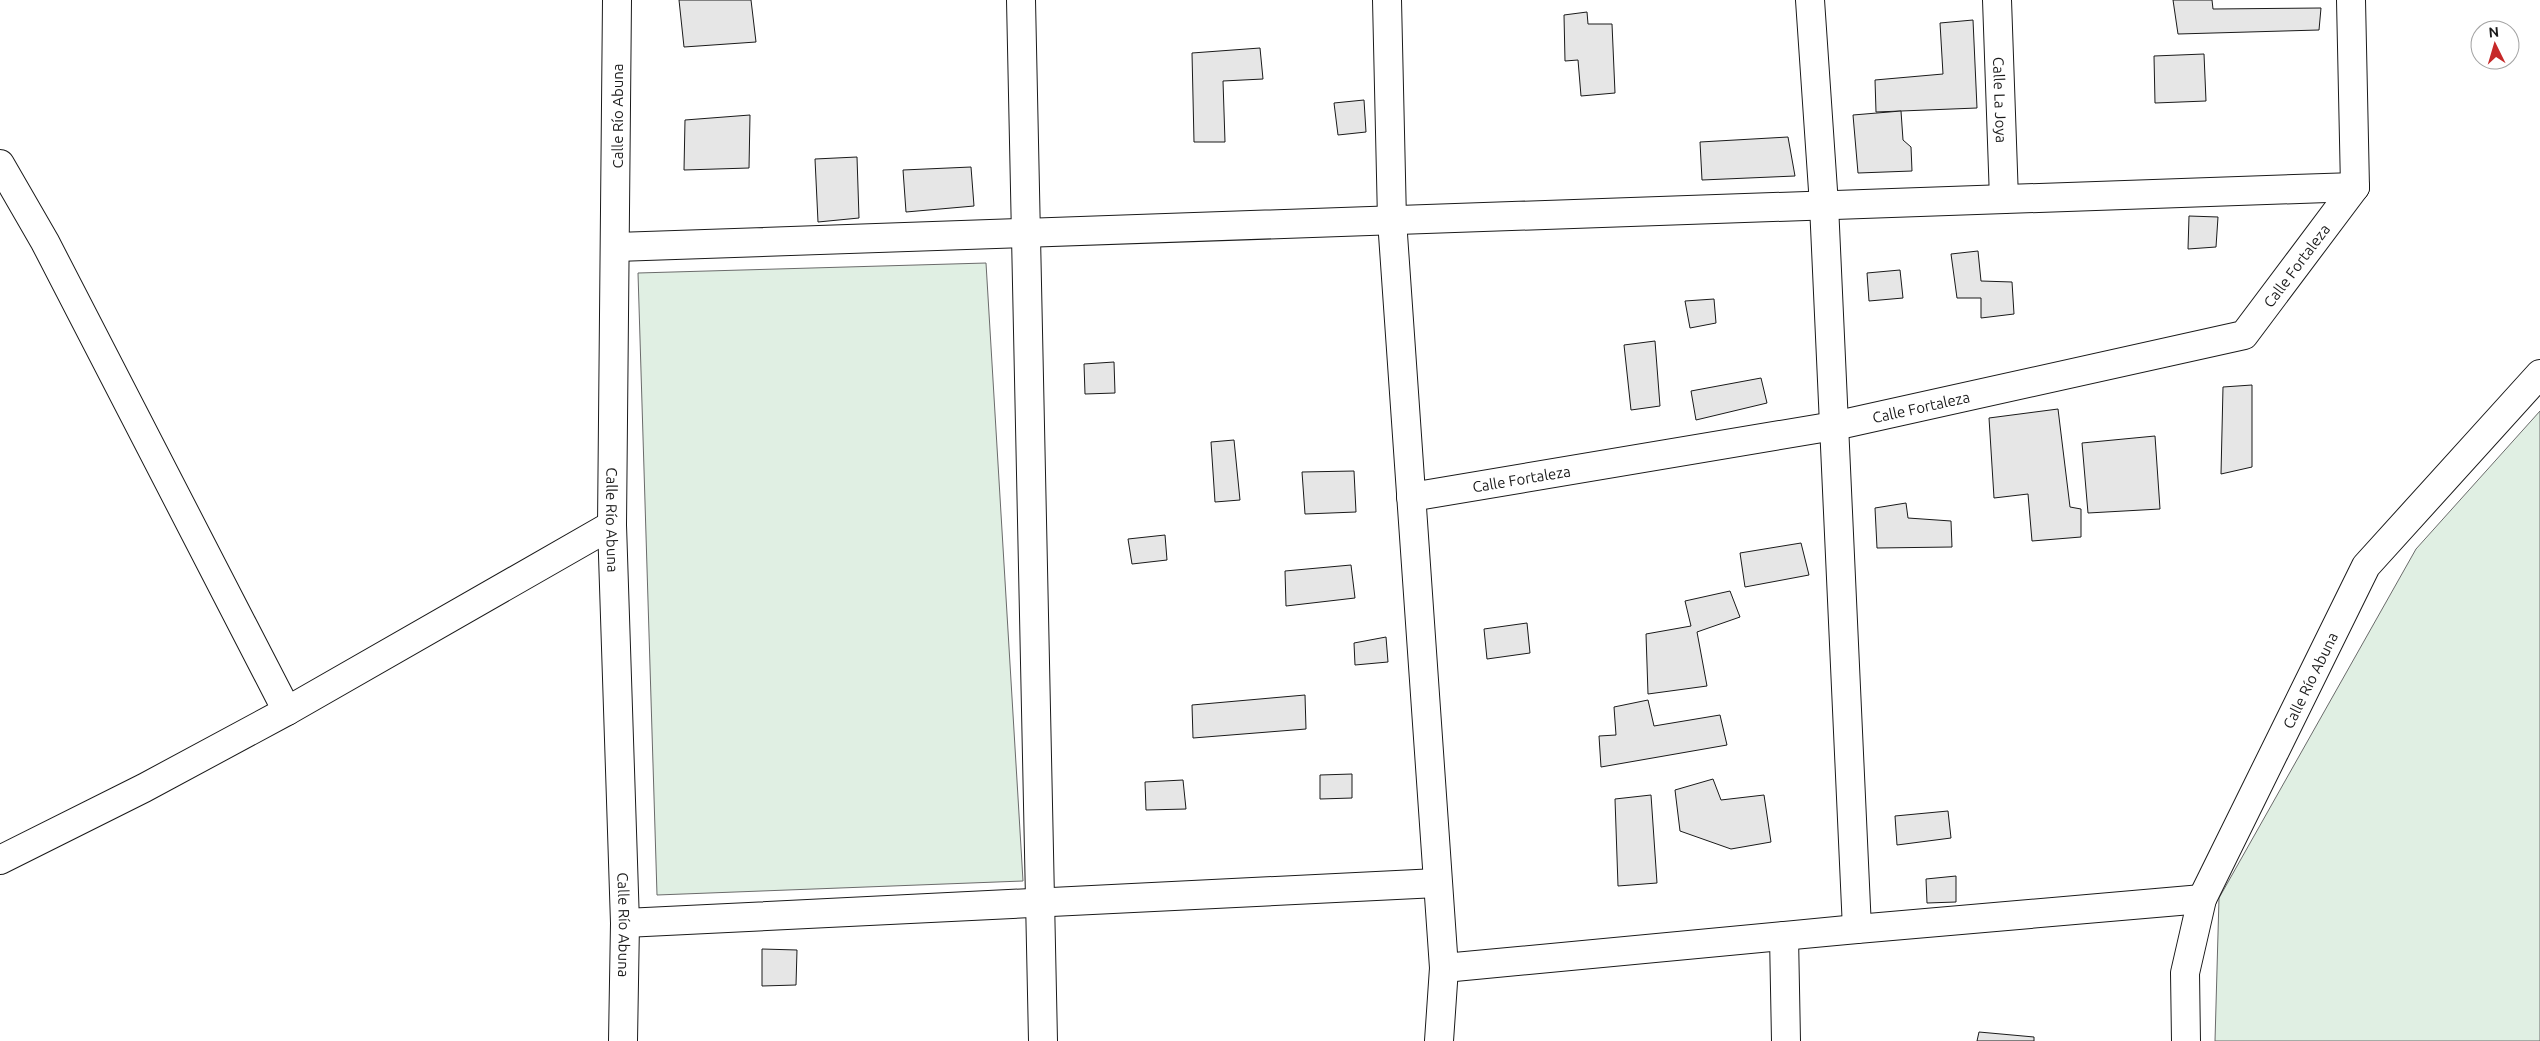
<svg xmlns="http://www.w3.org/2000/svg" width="2540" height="1041" viewBox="0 0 2540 1041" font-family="Ubuntu,sans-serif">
<rect width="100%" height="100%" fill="#fff"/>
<g fill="#e0efe3" stroke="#6a6a6a">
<path d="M986,263L1023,881L657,895L638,273Z"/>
<path d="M2540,411V1041H2215L2219,898L2416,549Z"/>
</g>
<g fill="#e6e6e6" stroke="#1a1a1a">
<path d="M679,0H751L756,42L684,47Z"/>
<path d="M2173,0H2212L2213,9L2321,8L2319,30L2178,34Z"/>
<path d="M1587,12L1588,24H1612L1615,93L1581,96L1578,60L1565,61L1564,15Z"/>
<path d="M1973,20L1977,108L1876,112L1875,80L1943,74L1940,23Z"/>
<path d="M1260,48L1263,79L1223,81L1225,142H1194L1192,53Z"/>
<path d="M2204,54L2206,101L2155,103L2154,56Z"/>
<path d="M1364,100L1366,132L1338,135L1334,103Z"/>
<path d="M1901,111L1903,140L1911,147L1912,171L1858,173L1853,115Z"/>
<path d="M750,115L749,168L684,170L685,120Z"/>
<path d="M1788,137L1795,176L1702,180L1700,142Z"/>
<path d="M857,157L859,218L818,222L815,159Z"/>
<path d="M971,167L974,206L906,212L903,170Z"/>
<path d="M2189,216L2218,217L2216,247L2188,249Z"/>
<path d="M1978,251L1981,281L2012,282L2014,314L1981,318V298H1957L1951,254Z"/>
<path d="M1900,270L1903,298L1869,301L1867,273Z"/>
<path d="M1714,299L1716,323L1690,328L1685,301Z"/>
<path d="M1655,341L1660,406L1631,410L1624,345Z"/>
<path d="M1114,362L1115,393L1085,394L1084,364Z"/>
<path d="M1761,378L1767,403L1696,420L1691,391Z"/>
<path d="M2252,385V467L2221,474L2223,387Z"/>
<path d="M2058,409L2070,507L2081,509V537L2032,541L2028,494L1994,498L1989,418Z"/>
<path d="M2155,436L2160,509L2088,513L2082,443Z"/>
<path d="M1234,440L1240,500L1215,502L1211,442Z"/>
<path d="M1354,471L1356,512L1305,514L1302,472Z"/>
<path d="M1906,503L1908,518L1951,521L1952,547L1877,548L1875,508Z"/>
<path d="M1165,535L1167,560L1132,564L1128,539Z"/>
<path d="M1801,543L1809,575L1745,587L1740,553Z"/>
<path d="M1351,565L1355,598L1286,606L1285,571Z"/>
<path d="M1730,591L1740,617L1697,632L1707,686L1648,694L1646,634L1691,626L1685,601Z"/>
<path d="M1527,623L1530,653L1487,659L1484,629Z"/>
<path d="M1386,637L1388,662L1355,665L1354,643Z"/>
<path d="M1305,695L1306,729L1193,738L1192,705Z"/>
<path d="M1648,700L1654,726L1720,715L1727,745L1601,767L1599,736L1616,735L1614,707Z"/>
<path d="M1352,774V798L1320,799V775Z"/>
<path d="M1713,779L1721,800L1764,795L1771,842L1731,849L1680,831L1675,790Z"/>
<path d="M1183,780L1186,809L1146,810L1145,782Z"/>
<path d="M1651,795L1657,883L1618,886L1615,799Z"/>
<path d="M1948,811L1951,838L1897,845L1895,816Z"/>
<path d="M1956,876V902L1927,903L1926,879Z"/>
<path d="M762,949L797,950L796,985L762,986Z"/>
<path d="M1979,1032L2034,1037V1041H1977Z"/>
</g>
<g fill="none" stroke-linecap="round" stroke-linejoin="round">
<g stroke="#1a1a1a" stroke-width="30">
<g id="minor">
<path id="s1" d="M617,0L612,525L625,923L623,1041"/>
<path d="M1021,0L1043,1041"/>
<path d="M1387,0L1392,220L1444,968L1439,1041"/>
<path d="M1810,0L1824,205L1857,929"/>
<path id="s2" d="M1997,0L2004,199"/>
<path d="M2351,0L2355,187"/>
<path d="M0,164L45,242L287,711"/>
<path d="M616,247L2355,187"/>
<path id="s3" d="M1411,497L1834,426L2244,335L2355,187"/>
<path d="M0,860L144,788L287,711L612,525"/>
<path d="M625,923L1437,883"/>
<path d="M1784,936L1786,1041"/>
<path d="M1444,968L1857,929L2202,899"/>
<path id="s4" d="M2186,1041L2185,973L2202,899L2366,566L2540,374"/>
</g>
</g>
<use href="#minor" stroke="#fff" stroke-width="28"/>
</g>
<g text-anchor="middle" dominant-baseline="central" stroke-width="4" stroke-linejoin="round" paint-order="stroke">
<g font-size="15" fill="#1a1a1a" stroke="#fff">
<text stroke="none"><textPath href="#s2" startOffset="100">Calle La Joya</textPath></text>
<text transform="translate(617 116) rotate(-90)">Calle Río Abuna</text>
<text stroke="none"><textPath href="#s3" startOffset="936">Calle Fortaleza</textPath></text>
<text stroke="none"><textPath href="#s3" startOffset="518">Calle Fortaleza</textPath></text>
<text stroke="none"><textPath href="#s3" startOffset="112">Calle Fortaleza</textPath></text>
<text stroke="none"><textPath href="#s1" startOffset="520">Calle Río Abuna</textPath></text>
<text stroke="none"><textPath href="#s4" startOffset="388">Calle Río Abuna</textPath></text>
<text stroke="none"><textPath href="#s1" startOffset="925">Calle Río Abuna</textPath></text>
</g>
</g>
<g transform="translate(2495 45) rotate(355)"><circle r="24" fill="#ffffff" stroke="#a3a3a3"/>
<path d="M0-4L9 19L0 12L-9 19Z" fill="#c62828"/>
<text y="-8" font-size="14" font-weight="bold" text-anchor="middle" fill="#1a1a1a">N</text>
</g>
</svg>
